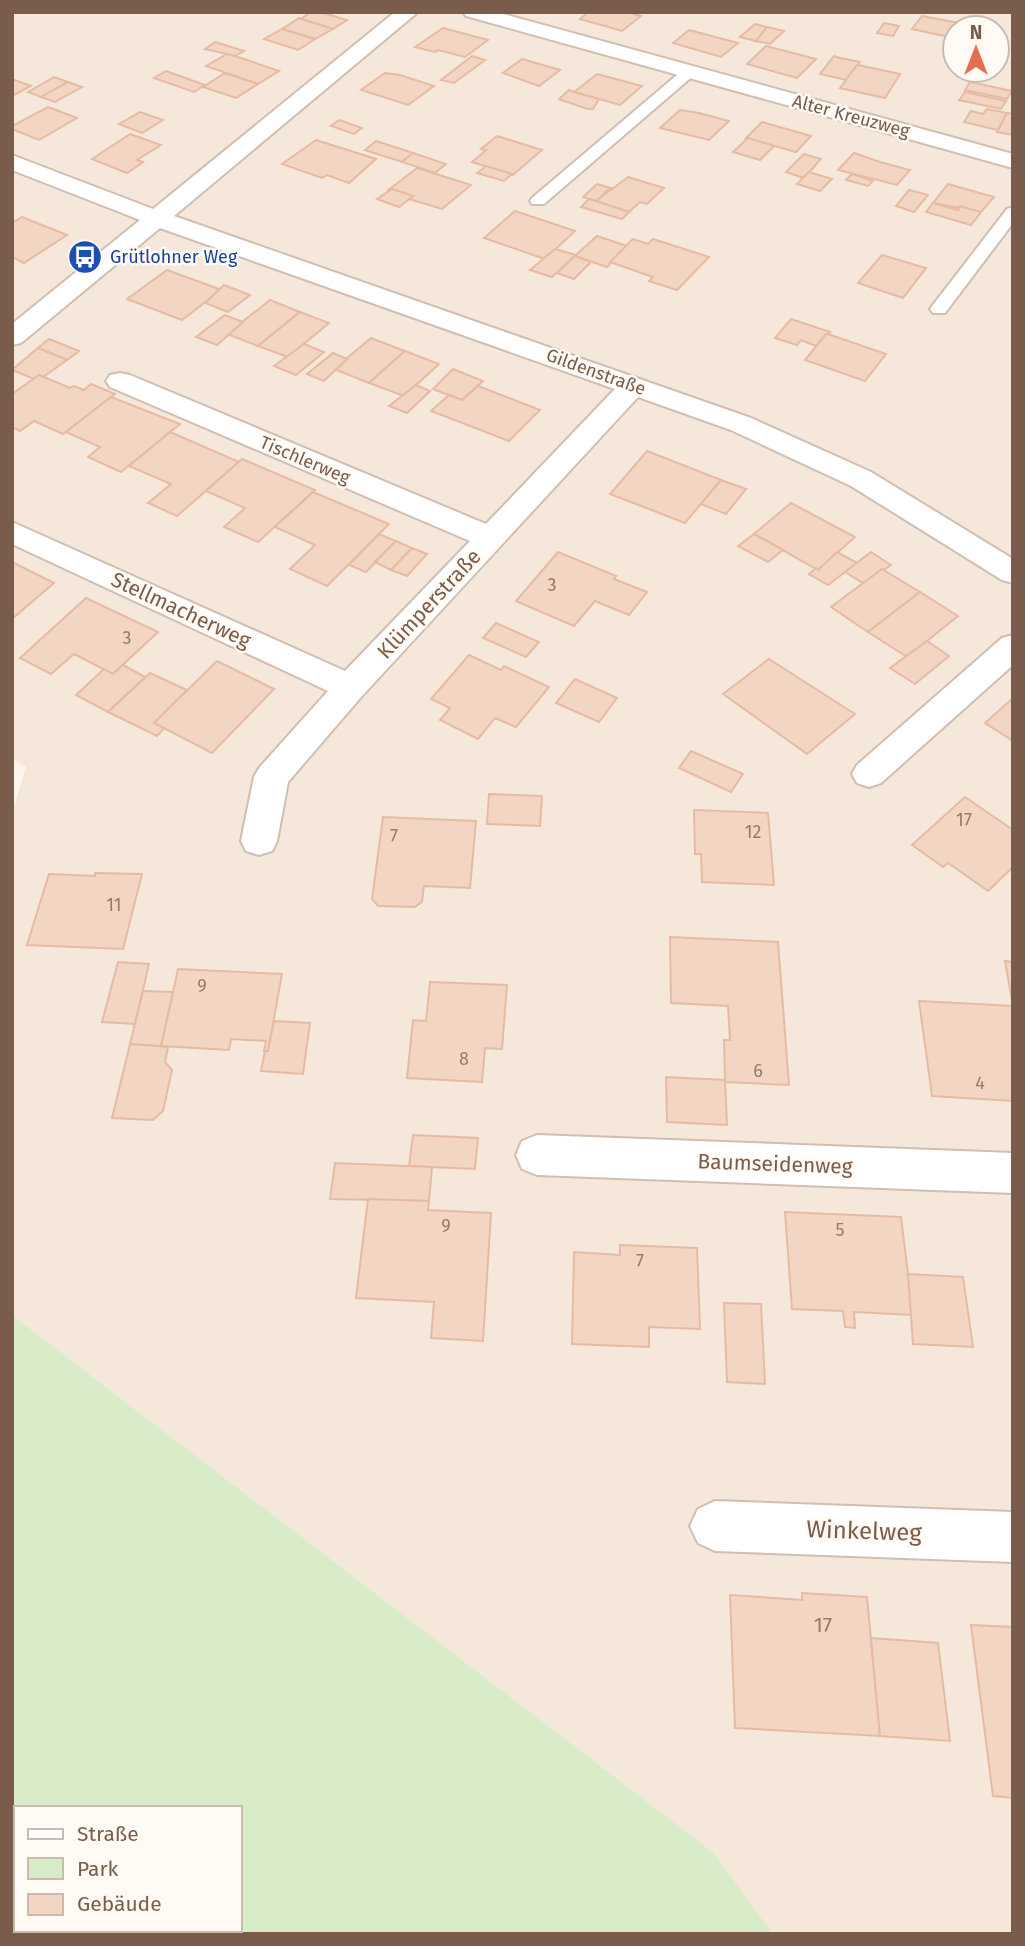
<svg xmlns="http://www.w3.org/2000/svg" width="1025" height="1946" viewBox="0 0 1025 1946" font-family="'Fira Sans',sans-serif">
<rect width="100%" height="100%" fill="#fdf6ec"/>
<path fill="#f5e8da" fill-rule="evenodd" d="M12,12H1013V1934H773L714,1853L12,1315V813L26,767L12,759ZM955,28H997V70H955Z"/>
<path fill="#d8ecc9" fill-rule="evenodd" d="M12,1315L714,1853L773,1934H12ZM16,1808H240V1930H16Z"/>
<g fill="#f3d5c3" stroke="#e6bba3" stroke-width="2">
<path d="M311,12H320L347,20L333,29L301,19Z"/>
<path d="M588,12H626L641,16L622,31L580,19Z"/>
<path d="M922,16L964,24L961,28H955L954,38L912,29Z"/>
<path d="M299,18L301,19L333,29L315,39L282,29Z"/>
<path d="M884,23L899,26L893,36L877,33Z"/>
<path d="M755,24L767,27L756,41L740,37Z"/>
<path d="M767,27L784,31L770,44L756,41Z"/>
<path d="M443,28L488,40L465,57L438,50L435,52L415,47Z"/>
<path d="M282,29L315,39L298,50L264,39Z"/>
<path d="M689,30L738,43L721,57L673,43Z"/>
<path d="M215,42L244,51L235,56L205,49Z"/>
<path d="M766,46L816,59L797,78L747,64Z"/>
<path d="M227,54L235,56L279,71L258,84L206,66Z"/>
<path d="M472,56L485,60L454,83L441,80Z"/>
<path d="M834,56L840,58L860,62L846,80L820,74Z"/>
<path d="M522,59L560,70L539,86L503,73Z"/>
<path d="M857,65H858L900,74L885,98L840,88Z"/>
<path d="M166,71L205,85L194,92L154,78Z"/>
<path d="M225,73L258,84L236,98L203,87Z"/>
<path d="M385,73L400,75L434,86L408,105L361,90Z"/>
<path d="M597,74L642,86L620,105L574,92Z"/>
<path d="M54,77L68,82L41,97L28,92Z"/>
<path d="M12,79L31,86L12,96Z"/>
<path d="M68,82L82,87L55,102L41,97Z"/>
<path d="M970,82L1012,91L1007,99L965,90Z"/>
<path d="M569,90L574,92L599,99L593,109H587L559,99Z"/>
<path d="M965,92L1006,101L1001,109L959,100Z"/>
<path d="M48,107L77,118L39,140L12,129V126Z"/>
<path d="M987,109L1007,113L998,130L964,122L971,111L983,114Z"/>
<path d="M680,110L699,113L729,121L709,140L660,128Z"/>
<path d="M140,112L163,120L142,133L119,124Z"/>
<path d="M1007,113L1013,114V135L997,132Z"/>
<path d="M339,120L362,128L354,134L331,126Z"/>
<path d="M762,122L811,136L796,152L746,138Z"/>
<path d="M130,134L161,145L137,160L143,162L127,173L92,159Z"/>
<path d="M497,136L542,150L513,175L472,162L486,150L481,149Z"/>
<path d="M748,138L774,146L760,160L733,152Z"/>
<path d="M316,140L376,159L349,183L327,175L322,178L282,164Z"/>
<path d="M376,141L413,153L402,162L365,150Z"/>
<path d="M413,153L446,164L435,173L402,162Z"/>
<path d="M854,153L880,162L910,170L897,185L838,170Z"/>
<path d="M804,154L821,159L804,178L786,172Z"/>
<path d="M486,166L512,174L504,181L477,173Z"/>
<path d="M417,168L471,185L442,209L409,199L413,196L392,189L387,191Z"/>
<path d="M809,172L832,179L820,191L797,184Z"/>
<path d="M852,174L873,181L868,186L846,180Z"/>
<path d="M628,177L664,188L647,204L640,202L629,212L596,201Z"/>
<path d="M597,184L614,189L608,190L596,201L583,197Z"/>
<path d="M948,184L994,197L981,212L933,203Z"/>
<path d="M392,189L413,196L399,207L377,199Z"/>
<path d="M909,190L928,195L914,212L896,206Z"/>
<path d="M589,199L596,201L629,212L622,219L581,207Z"/>
<path d="M933,203L958,210L960,206L981,212L971,225L926,212Z"/>
<path d="M515,211L575,231L545,259L484,238Z"/>
<path d="M22,217L67,235L24,263L12,257V223Z"/>
<path d="M597,236L627,246L607,267L575,256Z"/>
<path d="M633,239L648,244L653,239L709,257L677,290L649,281L653,277L610,262Z"/>
<path d="M555,249L576,255L552,277L530,270Z"/>
<path d="M882,255L926,268L903,298L858,283Z"/>
<path d="M575,256L591,262L574,279L557,273Z"/>
<path d="M167,270L219,289L221,290L182,320L127,299Z"/>
<path d="M224,285L250,295L228,312L205,303Z"/>
<path d="M270,300L300,312L258,346L227,334Z"/>
<path d="M300,312L329,323L288,357L258,346Z"/>
<path d="M225,315L243,322L217,345L196,337Z"/>
<path d="M791,319L830,332L816,346L801,340L797,345L775,338Z"/>
<path d="M826,334H828L886,354L865,381L805,360Z"/>
<path d="M371,338L405,351L369,383L334,369Z"/>
<path d="M49,339L79,351L67,360L38,348Z"/>
<path d="M304,344L324,352L296,375L274,366Z"/>
<path d="M38,348L67,360L43,377L39,375L34,379L12,370Z"/>
<path d="M405,351L439,364L404,396L369,383Z"/>
<path d="M333,353L347,359L324,381L307,374Z"/>
<path d="M453,369L483,381L462,400L433,389Z"/>
<path d="M39,375L70,388L74,386L84,390L91,384L115,394L63,434L34,421L20,431L12,427V394Z"/>
<path d="M416,385L430,391L407,413L389,406Z"/>
<path d="M478,386L540,410L509,441L431,411L449,395L462,400Z"/>
<path d="M111,397L180,424L121,472L88,457L100,447L66,432Z"/>
<path d="M170,432L239,462L177,516L148,503L171,484L129,466Z"/>
<path d="M647,451L721,480L685,523L610,494Z"/>
<path d="M242,459L315,490L258,542L224,527L245,508L206,491Z"/>
<path d="M721,480L746,489L726,514L701,504Z"/>
<path d="M313,492L389,524L327,586L290,569L315,545L275,527Z"/>
<path d="M791,503L855,537L818,570L754,534Z"/>
<path d="M379,534L396,541L366,572L349,565Z"/>
<path d="M754,534L783,550L768,562L738,546Z"/>
<path d="M396,541L412,548L391,570L375,562Z"/>
<path d="M412,548L427,554L407,576L391,570Z"/>
<path d="M558,552L616,576L614,579L647,592L629,615L595,601L574,626L516,601Z"/>
<path d="M837,552L857,563L828,585L809,574L816,568L818,570Z"/>
<path d="M871,552L891,565L863,583L845,572Z"/>
<path d="M12,562L54,583L12,619Z"/>
<path d="M882,569L920,592L868,632L831,607Z"/>
<path d="M920,592L958,616L907,657L868,632Z"/>
<path d="M86,598L158,632L113,674L74,654L51,674L20,658Z"/>
<path d="M496,623L539,642L526,657L483,638Z"/>
<path d="M927,641L949,656L915,684L890,668Z"/>
<path d="M469,655L501,670L504,666L549,687L516,727L495,718L478,739L440,720L450,708L431,699Z"/>
<path d="M769,659L855,714L807,754L723,694Z"/>
<path d="M217,661L274,689L212,753L154,723Z"/>
<path d="M123,665L145,677L108,712L76,695L104,669L113,674Z"/>
<path d="M150,673L187,690L154,723L164,728L157,736L108,712Z"/>
<path d="M575,679L617,698L599,722L556,703Z"/>
<path d="M1013,698V741L985,723Z"/>
<path d="M691,751L743,774L731,792L679,768Z"/>
<path d="M489,794L542,796L540,826L487,824Z"/>
<path d="M965,797L1013,830V867L988,891L948,863L943,867L912,845Z"/>
<path d="M694,810L768,813L774,885L702,882L701,854H695Z"/>
<path d="M383,817L476,821L470,888L424,886L422,902L415,907L378,906L372,899Z"/>
<path d="M95,873L142,874L123,949L27,945L49,874L95,876Z"/>
<path d="M670,937L778,942L789,1085L725,1082L724,1040H730L728,1006L671,1003Z"/>
<path d="M1005,961L1013,962V1006Z"/>
<path d="M118,962L149,964L135,1024L102,1022Z"/>
<path d="M178,969L282,974L268,1051H264L266,1041L231,1039L229,1050L161,1046Z"/>
<path d="M430,982L507,985L502,1049L485,1048L482,1082L407,1078L413,1020L426,1021Z"/>
<path d="M143,991L173,992L161,1046L130,1044Z"/>
<path d="M919,1001L1013,1006V1101L932,1096Z"/>
<path d="M274,1021L310,1023L303,1074L261,1071L265,1051H268Z"/>
<path d="M130,1044L168,1047L165,1062L172,1070L163,1111L153,1120L112,1118Z"/>
<path d="M666,1077L725,1080L727,1125L667,1122Z"/>
<path d="M413,1135L478,1138L475,1169L409,1166Z"/>
<path d="M335,1163L432,1167L429,1201L330,1199Z"/>
<path d="M368,1199L429,1201L428,1210L491,1213L483,1341L431,1338L434,1302L356,1298Z"/>
<path d="M785,1212L901,1217L913,1315L854,1312L855,1328L845,1327L843,1311L792,1309Z"/>
<path d="M620,1245L697,1248L700,1329L649,1327V1347L572,1344L574,1252L620,1255Z"/>
<path d="M908,1274L963,1277L973,1347L913,1344Z"/>
<path d="M724,1303L761,1304L765,1384L727,1382Z"/>
<path d="M802,1593L867,1597L880,1736L735,1728L730,1595L802,1600Z"/>
<path d="M971,1625L1013,1627V1798L993,1796Z"/>
<path d="M871,1638L938,1643L950,1741L880,1736Z"/>
</g>
<g fill="none" stroke-linecap="round" stroke-linejoin="round">
<g stroke="#d1beb0" stroke-width="4">
<g id="service">
<path d="M689,68L696,72L694,75L544,204H532L530,201L532,198L684,69Z"/>
<path d="M1013,207V223L945,313H933L930,309L933,305L1007,209Z"/>
</g>
</g>
<g stroke="#d1beb0" stroke-width="4">
<g id="minor">
<path d="M395,12H418L174,216L751,418L871,472L1013,559V583L1002,580L851,486L731,430L638,397L362,696L288,782L277,841L272,851L259,855L246,851L241,841L254,777L259,768L328,691L12,544V522L345,671L470,541L110,387L106,381L110,375L120,373L130,375L486,524L615,389L160,228L21,343L12,345V324L140,220L12,170V155L153,209Z"/>
<path d="M463,12H496L1013,154V168L466,16Z"/>
<path d="M1013,635V665L881,783L869,787L857,783L852,774L857,765L1002,638Z"/>
<path d="M537,1135L1013,1153V1193L537,1175L522,1169L516,1155L522,1141Z"/>
<path d="M715,1501L1013,1512V1562L715,1551L698,1543L690,1526L698,1509Z"/>
</g>
</g>
<use href="#service" fill="#fff" fill-rule="evenodd"/>
<use href="#minor" fill="#fff" fill-rule="evenodd"/>
</g>
<defs>
<g id="bus-disc" transform="scale(1.75)"><circle r="9.5" fill="#1a4fb4" stroke="#fffaf3"/><path d="M-5-6H5V4H4V6H2V4H-2V6H-4V4H-5ZM-3.5-4V0h7V-4ZM-3.5 1.2v1.5H-2V1.2ZM2 1.2v1.5H3.5V1.2Z" fill="#fff"/></g>
</defs>
<g fill-rule="evenodd">
<use href="#bus-disc" x="85" y="257"/>
</g>
<g text-anchor="middle" dominant-baseline="central" stroke-width="5" stroke-linejoin="round" paint-order="stroke">
<g font-size="18" fill="#7a5c4d" stroke="#fffaf3">
<text transform="translate(851 116) rotate(15)">Alter Kreuzweg</text>
<text transform="translate(596 372) rotate(20)">Gildenstraße</text>
<text transform="translate(305 460) rotate(23)">Tischlerweg</text>
</g>
<g font-size="18" fill="#164399" stroke="#fffaf3" text-anchor="start">
<text x="110" y="257">Grütlohner Weg</text>
</g>
<g font-size="18" fill="#987a6a">
<text x="552" y="585">3</text>
<text x="127" y="638">3</text>
<text x="964" y="820">17</text>
<text x="753" y="832">12</text>
<text x="394" y="836">7</text>
<text x="114" y="905">11</text>
<text x="202" y="986">9</text>
<text x="464" y="1059">8</text>
<text x="758" y="1071">6</text>
<text x="980" y="1083">4</text>
<text x="446" y="1226">9</text>
<text x="840" y="1230">5</text>
<text x="640" y="1261">7</text>
</g>
<g font-size="21" fill="#7a5c4d" stroke="#fffaf3">
<text transform="translate(429 604) rotate(-47)">Klümperstraße</text>
<text transform="translate(181 610) rotate(25)">Stellmacherweg</text>
<text transform="translate(775 1164) rotate(2)">Baumseidenweg</text>
</g>
<g font-size="21" fill="#987a6a">
<text x="823" y="1625">17</text>
</g>
<g font-size="24" fill="#7a5c4d" stroke="#fffaf3">
<text transform="translate(864 1531) rotate(2)">Winkelweg</text>
</g>
</g>
<rect width="1025" height="1946" fill="none" stroke="#7a5c4d" stroke-width="28"/>
<rect x="14" y="1806" width="228" height="126" fill="#fffaf3" stroke="#cabbb1" stroke-width="2"/>
<rect x="28" y="1829" width="35" height="10" fill="#ffffff" stroke="#cabbb1" stroke-width="2"/>
<text x="77" y="1841" font-size="21" fill="#7a5c4d">Straße</text>
<rect x="28" y="1858" width="35" height="21" fill="#d8ecc9" stroke="#cabbb1" stroke-width="2"/>
<text x="77" y="1876" font-size="21" fill="#7a5c4d">Park</text>
<rect x="28" y="1894" width="35" height="21" fill="#f3d5c3" stroke="#cabbb1" stroke-width="2"/>
<text x="77" y="1911" font-size="21" fill="#7a5c4d">Gebäude</text>
<g transform="translate(976 49)"><circle r="33" fill="#fffaf3" stroke="#cabbb1" stroke-width="2"/>
<path d="M0-5L12 26L0 18L-12 26Z" fill="#e76f51"/>
<text y="-10" font-size="19" font-weight="bold" text-anchor="middle" fill="#7a5c4d">N</text>
</g>
</svg>
